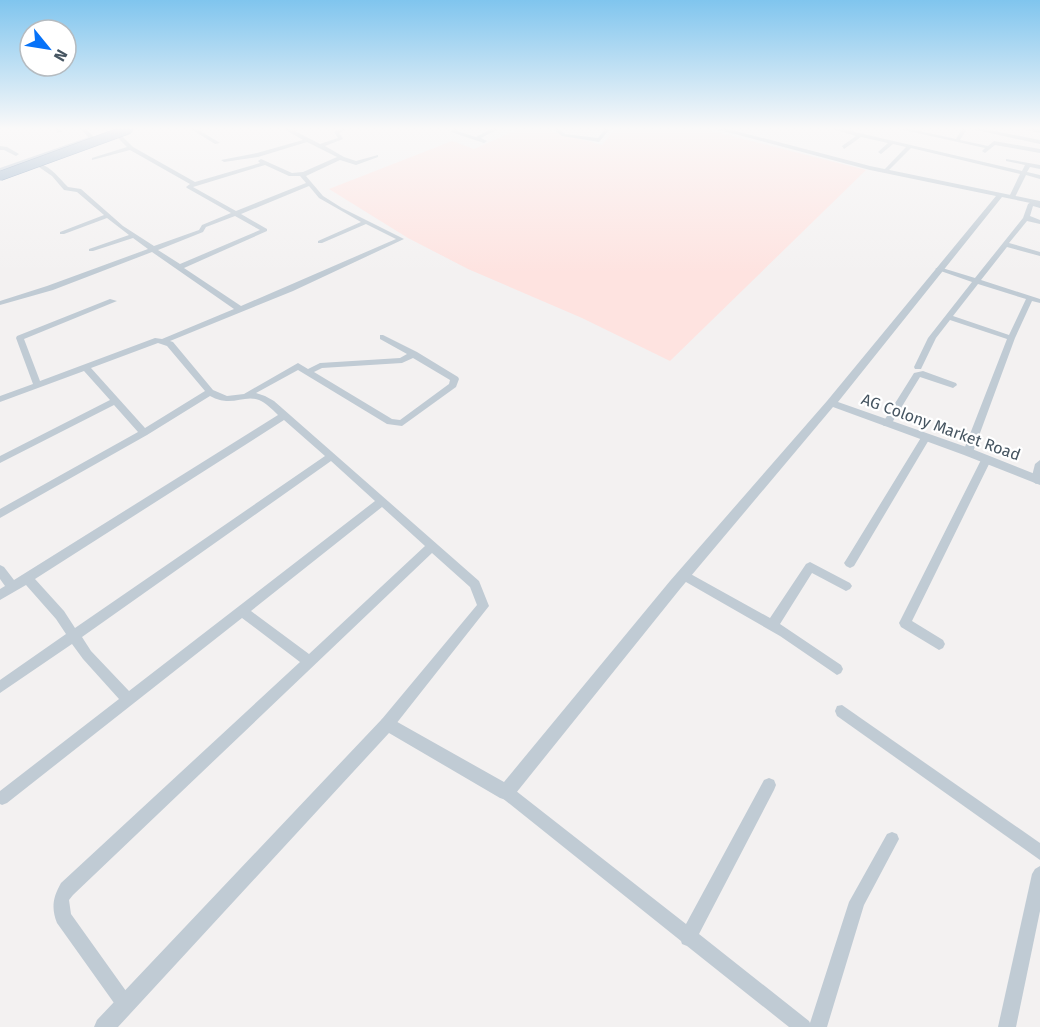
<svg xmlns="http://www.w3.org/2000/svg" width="1040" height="1027" viewBox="0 0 1040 1027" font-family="'Fira Sans',sans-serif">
<rect width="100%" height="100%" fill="#f3f1f1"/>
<path fill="#fee3e0" d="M519,129H542L602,145L615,129H704L866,170L670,361L582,318L468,269L408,238L329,189L452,141L474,149Z"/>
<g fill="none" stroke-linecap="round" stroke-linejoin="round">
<g fill="#c0cbd4" fill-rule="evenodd">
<path d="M56,129H61L62,132L57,133Z"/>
<path d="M81,129H86L95,138L90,139Z"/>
<path d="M191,129H197L220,143L215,144Z"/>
<path d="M284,129H291L320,144L338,138L334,132L340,129H347L339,133L343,139L325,146L344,157L356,161L378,155V157L356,165L340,160L306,176L323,196L342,208L404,239L293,291L170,341L173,342L213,390L227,396L244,394L298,363L308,369L320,363L400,358L407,354L380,339V335H383L417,352L458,377L459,379L456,387L402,426L387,424L298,370L256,393L265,396L274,401L479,581L489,606L392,729L387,731L382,729L380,724L382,719L477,605L470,587L432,553L73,895L69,900L71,914L131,998L134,1004L131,1010L125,1013L119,1010L57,923C51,908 53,897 61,883L300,662L242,618L7,803L2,805L0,804V791L119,699L83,659L72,644L0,693V680L66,634L56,619L26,585L0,600V589L5,586L0,579V565L4,567L14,580L278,415C272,409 266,403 259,400C243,394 232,408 210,396L147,435L0,518V509L138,432L114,405L0,463V456L110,400L84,371L0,402V396L33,384L16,338L17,336L110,299L117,301L24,339L40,381L155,338L162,339L234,309L152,252L53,290L0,305V301L47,286L148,249L133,238L93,251H89V249L129,235L107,218L64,234H60V232L104,215L77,192L64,190L52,176L36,165V163C49,164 59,178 68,187L81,189L123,226L154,246L199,230L202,225L231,213L187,188L186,187L190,184L130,150L92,160V158L127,147L116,136V134H120L133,147L195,182L260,163L258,161L261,159L292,173L303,172L337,157L307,142L258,157L224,162L221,160L257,153L303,140ZM265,165L289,176H300L306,183L236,211L193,187ZM309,186L319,198L361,222L318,241V243H322L366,224L396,239L241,306L184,268L267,231V229L241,214ZM235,216L260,230L180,264L158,250L203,232L206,227ZM158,343L167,346L205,391L145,428L91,368ZM413,358L450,380L449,384L400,420L392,419L314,372L322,368L402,363ZM284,420L325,456L75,628L64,611L35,579ZM331,461L375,501L129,691L91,651L82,637ZM382,507L425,546L309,654L251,611Z"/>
<path d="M452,129H458L457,131L476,137L491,129H498L481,138L487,141L484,143L451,132Z"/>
<path d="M553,129H559L565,134L598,138L605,129H610L599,142L562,136Z"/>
<path d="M832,129H842L1022,171L1025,165L1006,161V159L1040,165V169L1030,167L1027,172L1040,175V179L1026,175L1015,197L1012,199L1009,197L1020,174L911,148L886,173L883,171L884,170L906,147L893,144L881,154L878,152L888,143L861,137L844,149L842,146L856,136Z"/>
<path d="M899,129H910L956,139L962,129H967L960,140L988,146L994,141L1040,149V153L995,145L985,153L982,151L985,148Z"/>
<path d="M972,129H984L1040,140V144Z"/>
<path d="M1028,129H1040V133L1028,130Z"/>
<path d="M0,146L7,147L19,154L16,156L4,150H0Z"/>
<path d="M1031,202L1040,204V208L1033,206L1030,216L1040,220V224L1027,221L1009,243L1040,252V256L1007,247L981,280L1040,299V303L1032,301L1015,338L973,452L968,455L963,452L1007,339L950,320L936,338L921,369H915L914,367L928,338L972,282L935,269L939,267L975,278L1023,218L1028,204ZM978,284L1026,299L1009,335L953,316Z"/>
<path d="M923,371L956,383L957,385L953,388L920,377L890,426H884L882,424L914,373Z"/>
<path d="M925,435L930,438L854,566L850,568L846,566L844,563L846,560L922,436Z"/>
<path d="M986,457L991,460L912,621L943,640L945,644L943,648L939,650L901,627L899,623L981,460Z"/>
<path d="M1040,460V482L1036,484L1031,480L1035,464Z"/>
<path d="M810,562L850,583L852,586L850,589L846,591L812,573L780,624L841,665L843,669L841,673L837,675L780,636L679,578L677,575L679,572L683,570L687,572L770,618L806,564Z"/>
<path d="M842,705L1040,843V860L837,716L835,711L837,706Z"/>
<path d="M769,778L774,780L776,785L774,790L699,934L809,1021L810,1023L849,902L887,834L892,832L897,834L899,839L864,905L827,1027H789L687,946L682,944L681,941L501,797L499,792L501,787L506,785L511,787L686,924L764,780Z"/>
<path d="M1040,866V911L1016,1027H998L1032,874L1035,869Z"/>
</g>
<path fill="#c0cbd4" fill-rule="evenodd" d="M716,129H728L870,166L1040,201V205L1002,197L838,402L972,449L1040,476V485L964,455L833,407L680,589L512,798L506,800L500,798L389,733L118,1027H94L97,1020L382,719L387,717L392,719L504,782L670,581L827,401L996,196L870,170Z"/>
<path fill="#c2cedb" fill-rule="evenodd" d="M89,137L94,138L0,173V168Z"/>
<g stroke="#6f8fb0" stroke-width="10" stroke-linecap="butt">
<path id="trunk-bridge" d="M0,176L129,129"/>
</g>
<use href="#trunk-bridge" stroke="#99b2cb" stroke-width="9"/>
</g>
<linearGradient id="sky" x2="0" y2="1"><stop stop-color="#80c5ee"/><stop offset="0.47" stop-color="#faf9f9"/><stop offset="1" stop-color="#faf9f9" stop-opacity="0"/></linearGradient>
<rect width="1040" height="273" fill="url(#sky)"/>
<g text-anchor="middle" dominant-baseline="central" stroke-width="4.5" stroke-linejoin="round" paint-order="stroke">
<g font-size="16" fill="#465561" stroke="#fff">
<text transform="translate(941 427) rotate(20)">AG Colony Market Road</text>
</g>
</g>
<g transform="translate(48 48) rotate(120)"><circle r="28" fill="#ffffff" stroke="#b5bbc0" stroke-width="1.5"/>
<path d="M0-4.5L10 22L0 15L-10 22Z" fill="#0672f8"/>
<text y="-9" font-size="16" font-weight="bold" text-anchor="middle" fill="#465561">N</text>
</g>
</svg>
